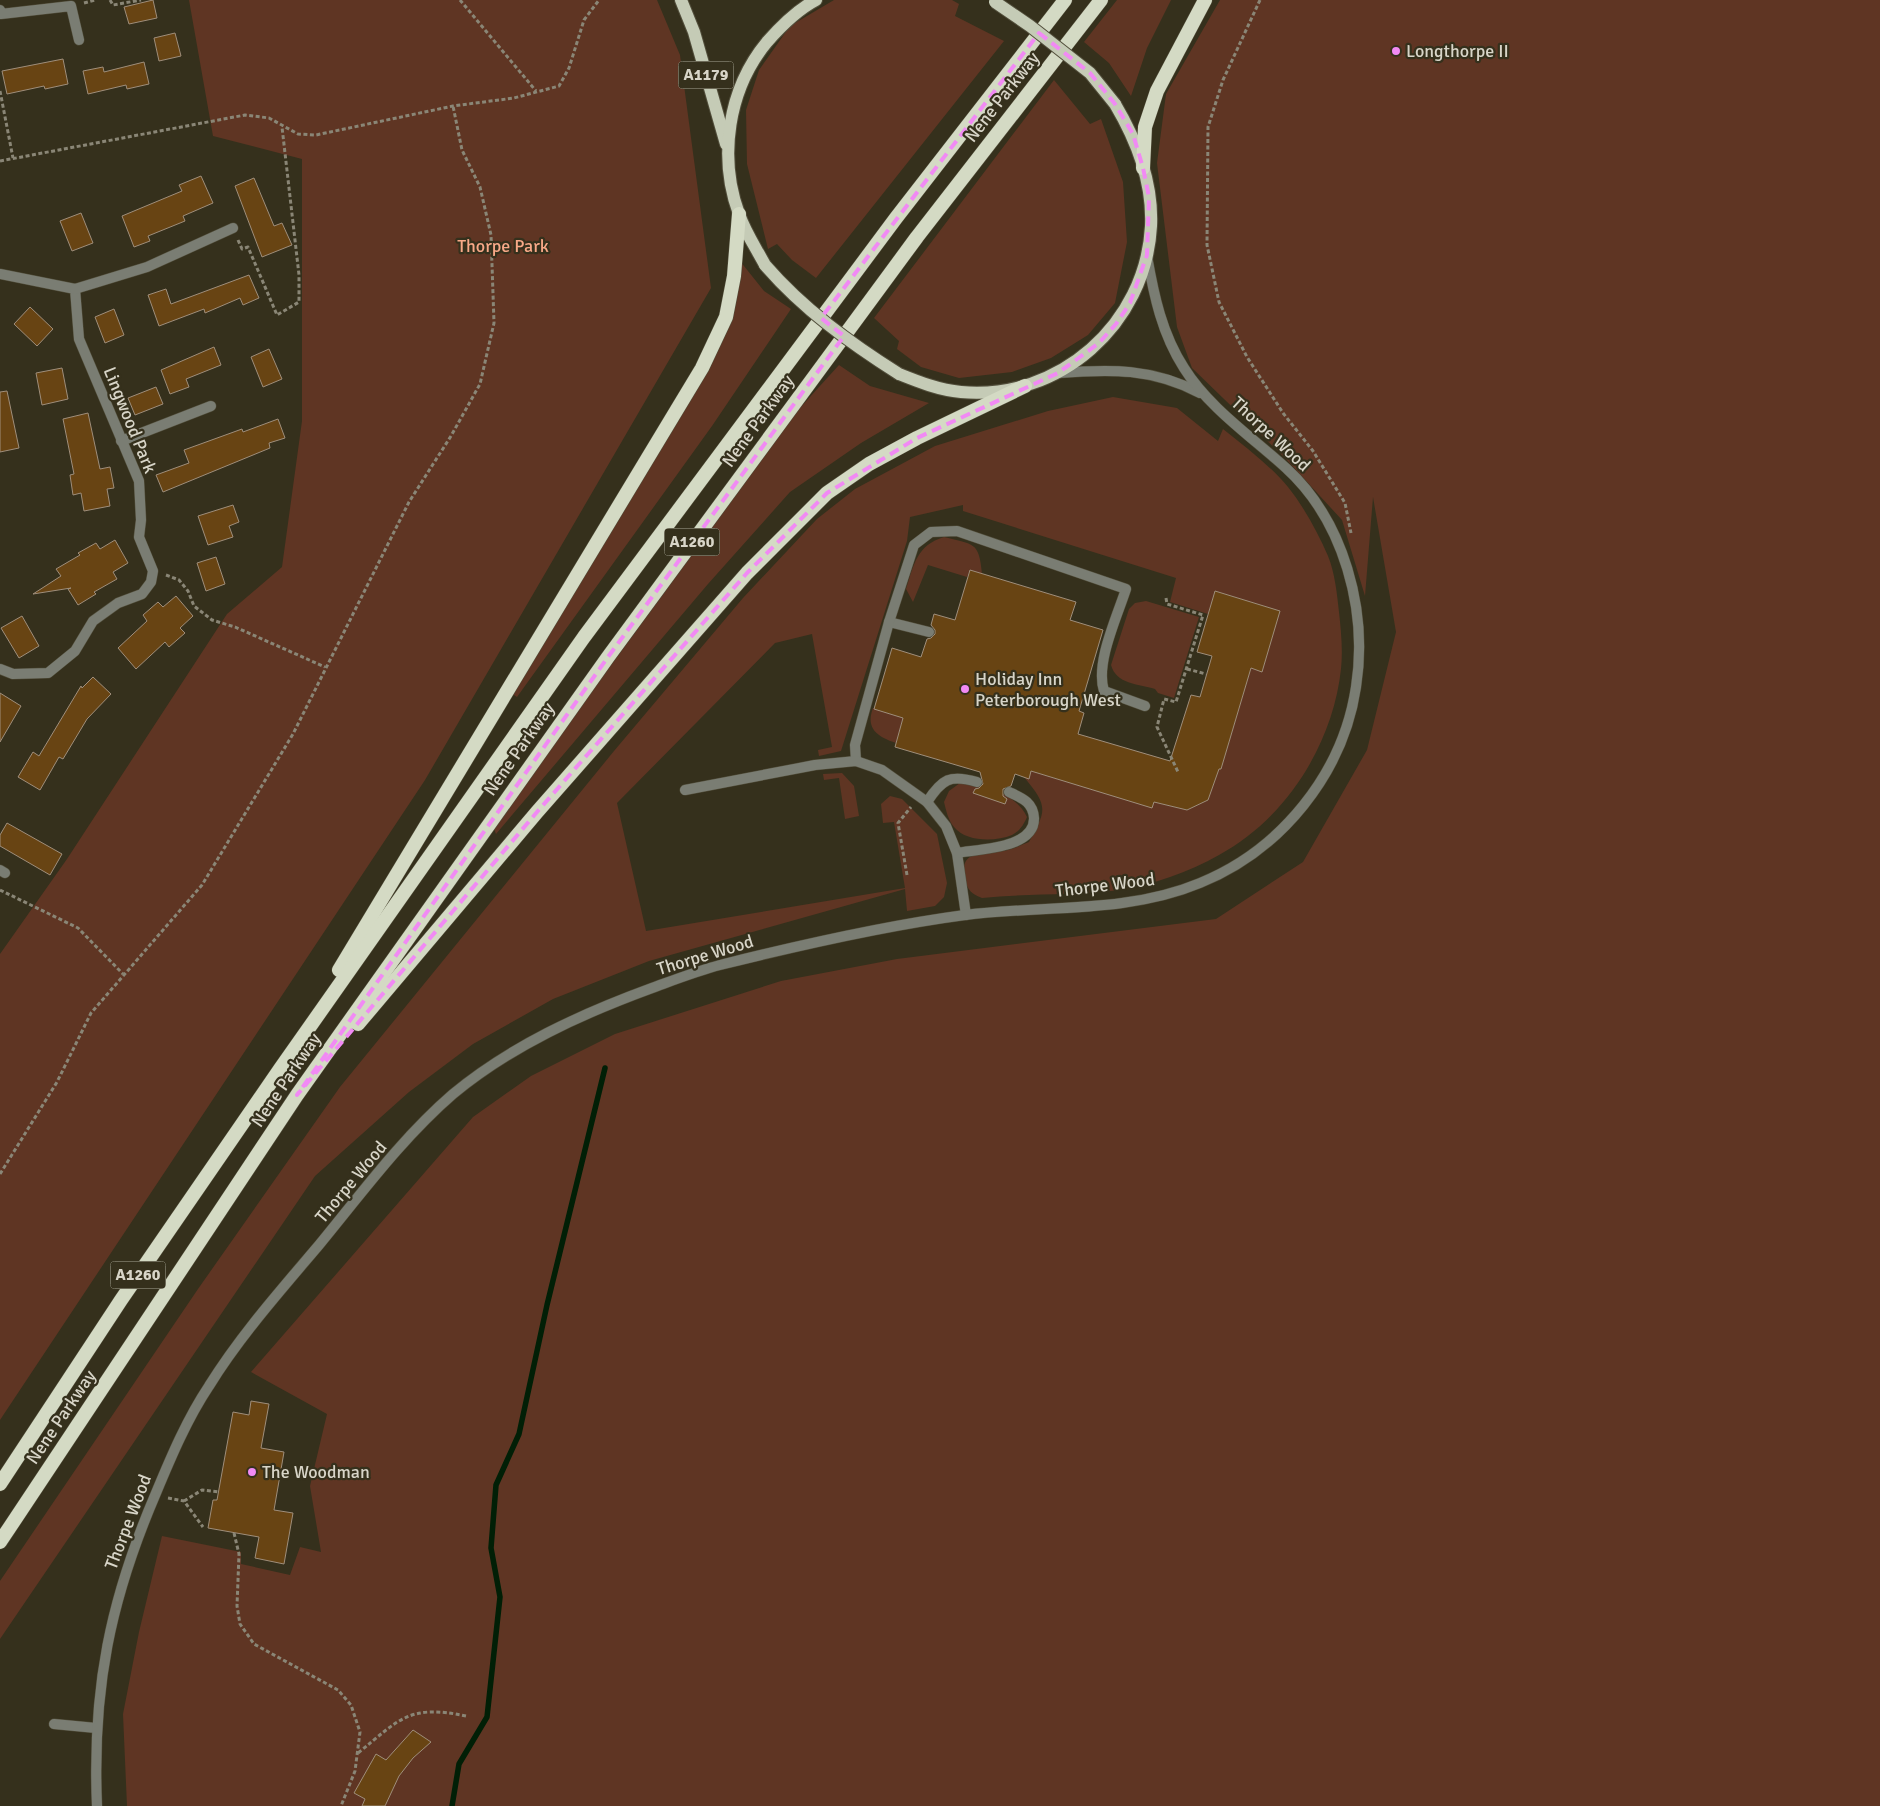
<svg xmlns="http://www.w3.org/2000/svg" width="1880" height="1806" viewBox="0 0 1880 1806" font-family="Signika,sans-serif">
<rect width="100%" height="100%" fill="#35301c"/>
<g fill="#5f3523">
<path d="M189,0H657L680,55L711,288L425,780L0,1420V954L67,859L227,614L282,567L302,421V159L213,136Z"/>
<path d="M834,0H952L959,4L955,16L1004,41L816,278L792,260L777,244L768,249L747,164L746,110L759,70L790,26Z"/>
<path d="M1117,0H1171L1147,48L1131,96L1109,63L1084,42Z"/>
<path d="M1220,0H1880V1806H127L123,1714L139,1632L162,1536L241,1552V1564L290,1575L300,1547L321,1552L310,1486L327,1414L251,1372L473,1117L531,1076L615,1034L781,981L897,959L1216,919L1303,862L1367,750L1396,632L1373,497L1365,596L1342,520L1285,458L1192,368L1177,327L1157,163L1166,94Z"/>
<path d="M1054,80L1090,124L1101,119L1123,182L1127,242L1115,303L1088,335L1051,358L1012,372L959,378L921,367L897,349L899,341L874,318Z"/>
<path d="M740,261L764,291L791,309L712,426L517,697L511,693L701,376Z"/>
<path d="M839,365L870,386L929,403L861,443L790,492L708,584L496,834L493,826L799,409Z"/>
<path d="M1113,397L1177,408L1218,441L1223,429C1245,447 1270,465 1288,487C1304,507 1318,533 1328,556C1335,573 1337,594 1339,612C1341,630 1343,650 1341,669C1333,744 1286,819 1219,855C1189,872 1152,885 1119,890C1074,896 1027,893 982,898C972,894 967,890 965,879C958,849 984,854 1003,851C1012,850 1021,845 1029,842C1047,810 1048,806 1024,777L1029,778L1032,768L1038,770L1037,773L1152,807L1154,802L1187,810L1208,800L1219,769H1221L1251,668L1262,671L1280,611L1215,591L1208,614L1170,602L1176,578L963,511V505L910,517L907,541L841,751L819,756L818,750L832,747L812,634L775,643L617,803L646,931L905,888L894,822L883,823L881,804L890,796L902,799L937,834L947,883L944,897L935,906L907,911L905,889L649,961L553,999L473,1044L409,1092L315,1176L0,1639V1581L198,1289L340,1087L614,751L743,598L817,519L855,489L935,446L1048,411Z"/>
<path d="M944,537C974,545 979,541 982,574L970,570L967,577L928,565L913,602L906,589C914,564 917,545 944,537Z"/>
<path d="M1146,601L1199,617L1174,698L1158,693L1155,689C1138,684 1116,684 1111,665L1129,609L1135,603Z"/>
<path d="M873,708L903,718L896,743C878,737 865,729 873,708Z"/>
<path d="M842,773L854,786L859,816L845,819L839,778L824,780L823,774Z"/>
<path d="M960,783C986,785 1015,793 1027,817C1024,824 1020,831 1012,835C995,842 966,842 954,827C948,820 946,810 944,802L949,791Z"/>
</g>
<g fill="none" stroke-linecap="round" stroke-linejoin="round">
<path stroke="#011f06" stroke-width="5.5" d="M452,1806L459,1764L487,1717L500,1597L491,1548L496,1485L519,1434L547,1305L605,1068"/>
</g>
<g fill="#684413" stroke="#9f8e7b">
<path d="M153,0L157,18L129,24L124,7Z"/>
<path d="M175,33L181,56L159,61L154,38Z"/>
<path d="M63,59L68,84L45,89L44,86L7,94L2,71Z"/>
<path d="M144,62L149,84L127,89L126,85L88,94L83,71L103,67L104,72Z"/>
<path d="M201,176L213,203L183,216L185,221L148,236L150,241L134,247L122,216L182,191L179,185Z"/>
<path d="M254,178L274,226L282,223L292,245L262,257L235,186Z"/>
<path d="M81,213L93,243L72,251L60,221Z"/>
<path d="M249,275L259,298L243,305L240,298L205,313L204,309L159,326L148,295L166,289L171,304Z"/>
<path d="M30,307L53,329L37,346L14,324Z"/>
<path d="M114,309L124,335L105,343L95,317Z"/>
<path d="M214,347L221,365L186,379L189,387L170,394L161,370Z"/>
<path d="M269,349L282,379L263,387L251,357Z"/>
<path d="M62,368L68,399L42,405L36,373Z"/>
<path d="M156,387L163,404L135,415L128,398Z"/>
<path d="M7,391L19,448L0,452V392Z"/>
<path d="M88,413L100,469L110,467L114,488L107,489L110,506L84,511L81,493L73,495L70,475L74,474L63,419Z"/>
<path d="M278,419L285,438L269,443L270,448L163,492L156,475L189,463L184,450L242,429L243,432Z"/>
<path d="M233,505L239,522L229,526L233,537L208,545L198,516Z"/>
<path d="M115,540L128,563L113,572L117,579L94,592L96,594L78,605L68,589L71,588L33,594L61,576L56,569L80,555L78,553L96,543L100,549Z"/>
<path d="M216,557L225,584L206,591L197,563Z"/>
<path d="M970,570L1076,602L1070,620L1103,630L1079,711L1084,713L1078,734L1170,761L1191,695L1200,697L1212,656L1197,652L1215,591L1280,611L1262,672L1251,668L1221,769H1219L1208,800L1187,810L1154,802L1152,808L1031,771L1029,779L1015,774L1011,786L1003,789V796L1007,799L1005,804L973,793L975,789L979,788L983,784L980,772L895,747L903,718L874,709L892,648L921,657L927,639L931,638L935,634V630L931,625L934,614L955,620Z"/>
<path d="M176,596L193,616L180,628L185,633L169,647L165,642L136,669L118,648L147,621L143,615L158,602L163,607Z"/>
<path d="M22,616L39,646L19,658L1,628Z"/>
<path d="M93,677L111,694L87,719L63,759L59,757L40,790L18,777L33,752L39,756L81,686L82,688Z"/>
<path d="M0,693L21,706L0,742Z"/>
<path d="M7,823L62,854L50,875L0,846V835Z"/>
<path d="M251,1401L269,1404L261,1448L284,1452L274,1510L293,1513L284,1564L255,1558L259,1537L208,1528L213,1500H217L233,1412L249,1415Z"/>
<path d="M413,1730L431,1742L413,1758L399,1776L385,1806H362L365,1799L354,1793L376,1754L386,1760Z"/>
</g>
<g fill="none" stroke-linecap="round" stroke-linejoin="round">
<g stroke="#524e3b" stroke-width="11">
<g id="service">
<path d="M121,441L211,406"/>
<path d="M889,622L929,632"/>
<path d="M856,761L855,745L889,622L914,545L931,532L957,531L1126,589C1117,617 1095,663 1104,691L1145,706"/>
<path d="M685,790L815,765L856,761L882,770L927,802L946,826L957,853L966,915"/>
<path d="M927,802C942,779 950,774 977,782"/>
<path d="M957,853C978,849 1035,849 1034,818C1033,802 1022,798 1009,792"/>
<path d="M54,1724L96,1728"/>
</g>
</g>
<g stroke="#524e3b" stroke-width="11">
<g id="minor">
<path d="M0,10L1,14L71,6L79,40"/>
<path d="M0,274L75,289L79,339L139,481L141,520L139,537L153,571L151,582L142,594L118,603L93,621L75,651L48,673L13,674L0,669"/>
<path d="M75,289L147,267L233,228"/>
<path d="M0,870L5,873"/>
</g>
</g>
<g stroke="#524e3b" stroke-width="11">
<g id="tertiary">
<path d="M1058,373C1111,369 1152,368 1200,393"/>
<path d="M97,1806C92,1689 110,1600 156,1493C171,1457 187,1419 209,1386C240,1336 280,1291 319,1245C361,1194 402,1138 453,1094C511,1046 581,1014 652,988C674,980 697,971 720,965C800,945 882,926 965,915C1042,905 1126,914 1200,883C1281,850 1343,774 1356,687C1368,610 1344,521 1286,468C1252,437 1209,408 1184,368C1162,334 1154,296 1147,256"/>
</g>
</g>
<g stroke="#524e3b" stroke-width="14">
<g id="primary">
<path d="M681,0L694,32L726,144"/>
<path d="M765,265C756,248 745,232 739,214C718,157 728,89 767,42C781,26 797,10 816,0"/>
<path d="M899,374C919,382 939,390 961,392C1059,401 1146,324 1151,226C1153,183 1137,141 1115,104"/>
</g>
</g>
<g stroke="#524e3b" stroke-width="15">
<g id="trunk">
<path d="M1143,168L1145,127L1157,91L1205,0"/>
<path d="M339,970L702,368L726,317L734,276L739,214"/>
<path d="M358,1024L537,812L747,573L827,493L869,464L917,438L1025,386"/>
<path d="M0,1484L121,1300L280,1069L584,637L896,218L1065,0"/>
<path d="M0,1542L297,1095L608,657L917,237L1101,0"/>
</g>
</g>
<g stroke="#8a8676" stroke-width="3" stroke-dasharray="4 2.5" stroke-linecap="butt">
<path d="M110,0L113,5L141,0"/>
<path d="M460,0L536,91"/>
<path d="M1260,0L1223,80L1208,127L1207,245L1219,302L1247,357L1283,413L1313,451L1345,503L1351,533"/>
<path d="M84,3L95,0"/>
<path d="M0,91L13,158"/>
<path d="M0,161L245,115L269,118L298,134L316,135L453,106L514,98L559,86L569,68L584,20L599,0"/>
<path d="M238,240L242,249L248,247L277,315L299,302V275L282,127"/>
<path d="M166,575L179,580L188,591L194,606L212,620L235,627L325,667"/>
<path d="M1166,598L1167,604L1203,615L1176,702L1164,699L1157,727L1178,772"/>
<path d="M1187,669L1206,674"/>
<path d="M907,875L898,823L911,807"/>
<path d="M0,890L78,928L123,974"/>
<path d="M0,1174L57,1082L91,1013L202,885L293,734L409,502L451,436L480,384L494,323L491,235L480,187L462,150L453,106"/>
<path d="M168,1498L184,1501L203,1527"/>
<path d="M184,1501L202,1490L219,1492"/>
<path d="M234,1533L239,1554L237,1606L240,1624L254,1644L338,1690L351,1705L360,1732L355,1771L341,1806"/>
<path d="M358,1753C400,1719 409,1704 466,1716"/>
</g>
<use href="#service" stroke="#7a7d73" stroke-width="10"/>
<use href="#minor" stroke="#7a7d73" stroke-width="10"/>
<use href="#tertiary" stroke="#7a7d73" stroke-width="10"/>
<use href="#primary" stroke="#c5cbb6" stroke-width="12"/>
<use href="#trunk" stroke="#d4dac4" stroke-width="14"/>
<g stroke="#524e3b" stroke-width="14" stroke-linecap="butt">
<g id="primary-bridge">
<path d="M995,2L1030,26L1090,73L1115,104"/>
<path d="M765,265C803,309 850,343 899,374"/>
</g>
</g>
<use href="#primary-bridge" stroke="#c5cbb6" stroke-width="12"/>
</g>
<path fill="none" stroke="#f18af4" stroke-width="4" stroke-dasharray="10 6" stroke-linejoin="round" d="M1039,33L1090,73L1115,104L1133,134L1143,168L1149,197L1147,255L1130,303L1116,324L1099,343L1058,373L917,438L827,493L747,573L537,812L297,1095L608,657L844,336L821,318Z"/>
<g fill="#f18af4" stroke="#35301c" stroke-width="2">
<circle cx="1396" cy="51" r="5"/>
<circle cx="965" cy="689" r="5"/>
<circle cx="252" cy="1472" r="5"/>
</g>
<g text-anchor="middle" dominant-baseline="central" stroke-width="4.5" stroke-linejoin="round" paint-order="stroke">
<g fill="#35301c" stroke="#a7a494" stroke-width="1">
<rect x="678.5" y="61.5" width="55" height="27" rx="4"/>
<rect x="664.5" y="528.5" width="55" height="27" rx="4"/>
<rect x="110.5" y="1261.5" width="55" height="27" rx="4"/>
</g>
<g font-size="16" font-weight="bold" fill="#d8d5c8">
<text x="706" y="75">A1179</text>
<text x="692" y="542">A1260</text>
<text x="138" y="1275">A1260</text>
</g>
<g font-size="18" fill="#d8d5c8" stroke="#35301c" text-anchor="start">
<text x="1406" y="51">Longthorpe II</text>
<text x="975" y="679">Holiday Inn<tspan x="975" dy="21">Peterborough West</tspan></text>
<text x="262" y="1472">The Woodman</text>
</g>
<g font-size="18" fill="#d8d5c8" stroke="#35301c">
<text transform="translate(1002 97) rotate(-52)">Nene Parkway</text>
<text transform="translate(130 420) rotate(68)">Lingwood Park</text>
<text transform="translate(758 421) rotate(-54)">Nene Parkway</text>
<text transform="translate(1271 434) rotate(43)">Thorpe Wood</text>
<text transform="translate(519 749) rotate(-55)">Nene Parkway</text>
<text transform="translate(1105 885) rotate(-7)">Thorpe Wood</text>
<text transform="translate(705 955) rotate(-17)">Thorpe Wood</text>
<text transform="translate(286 1080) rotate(-56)">Nene Parkway</text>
<text transform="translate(351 1182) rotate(-50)">Thorpe Wood</text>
<text transform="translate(61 1417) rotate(-56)">Nene Parkway</text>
<text transform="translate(128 1522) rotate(-69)">Thorpe Wood</text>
</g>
<g font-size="18" fill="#f8a988" stroke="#35301c">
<text x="503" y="246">Thorpe Park</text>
</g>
</g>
</svg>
